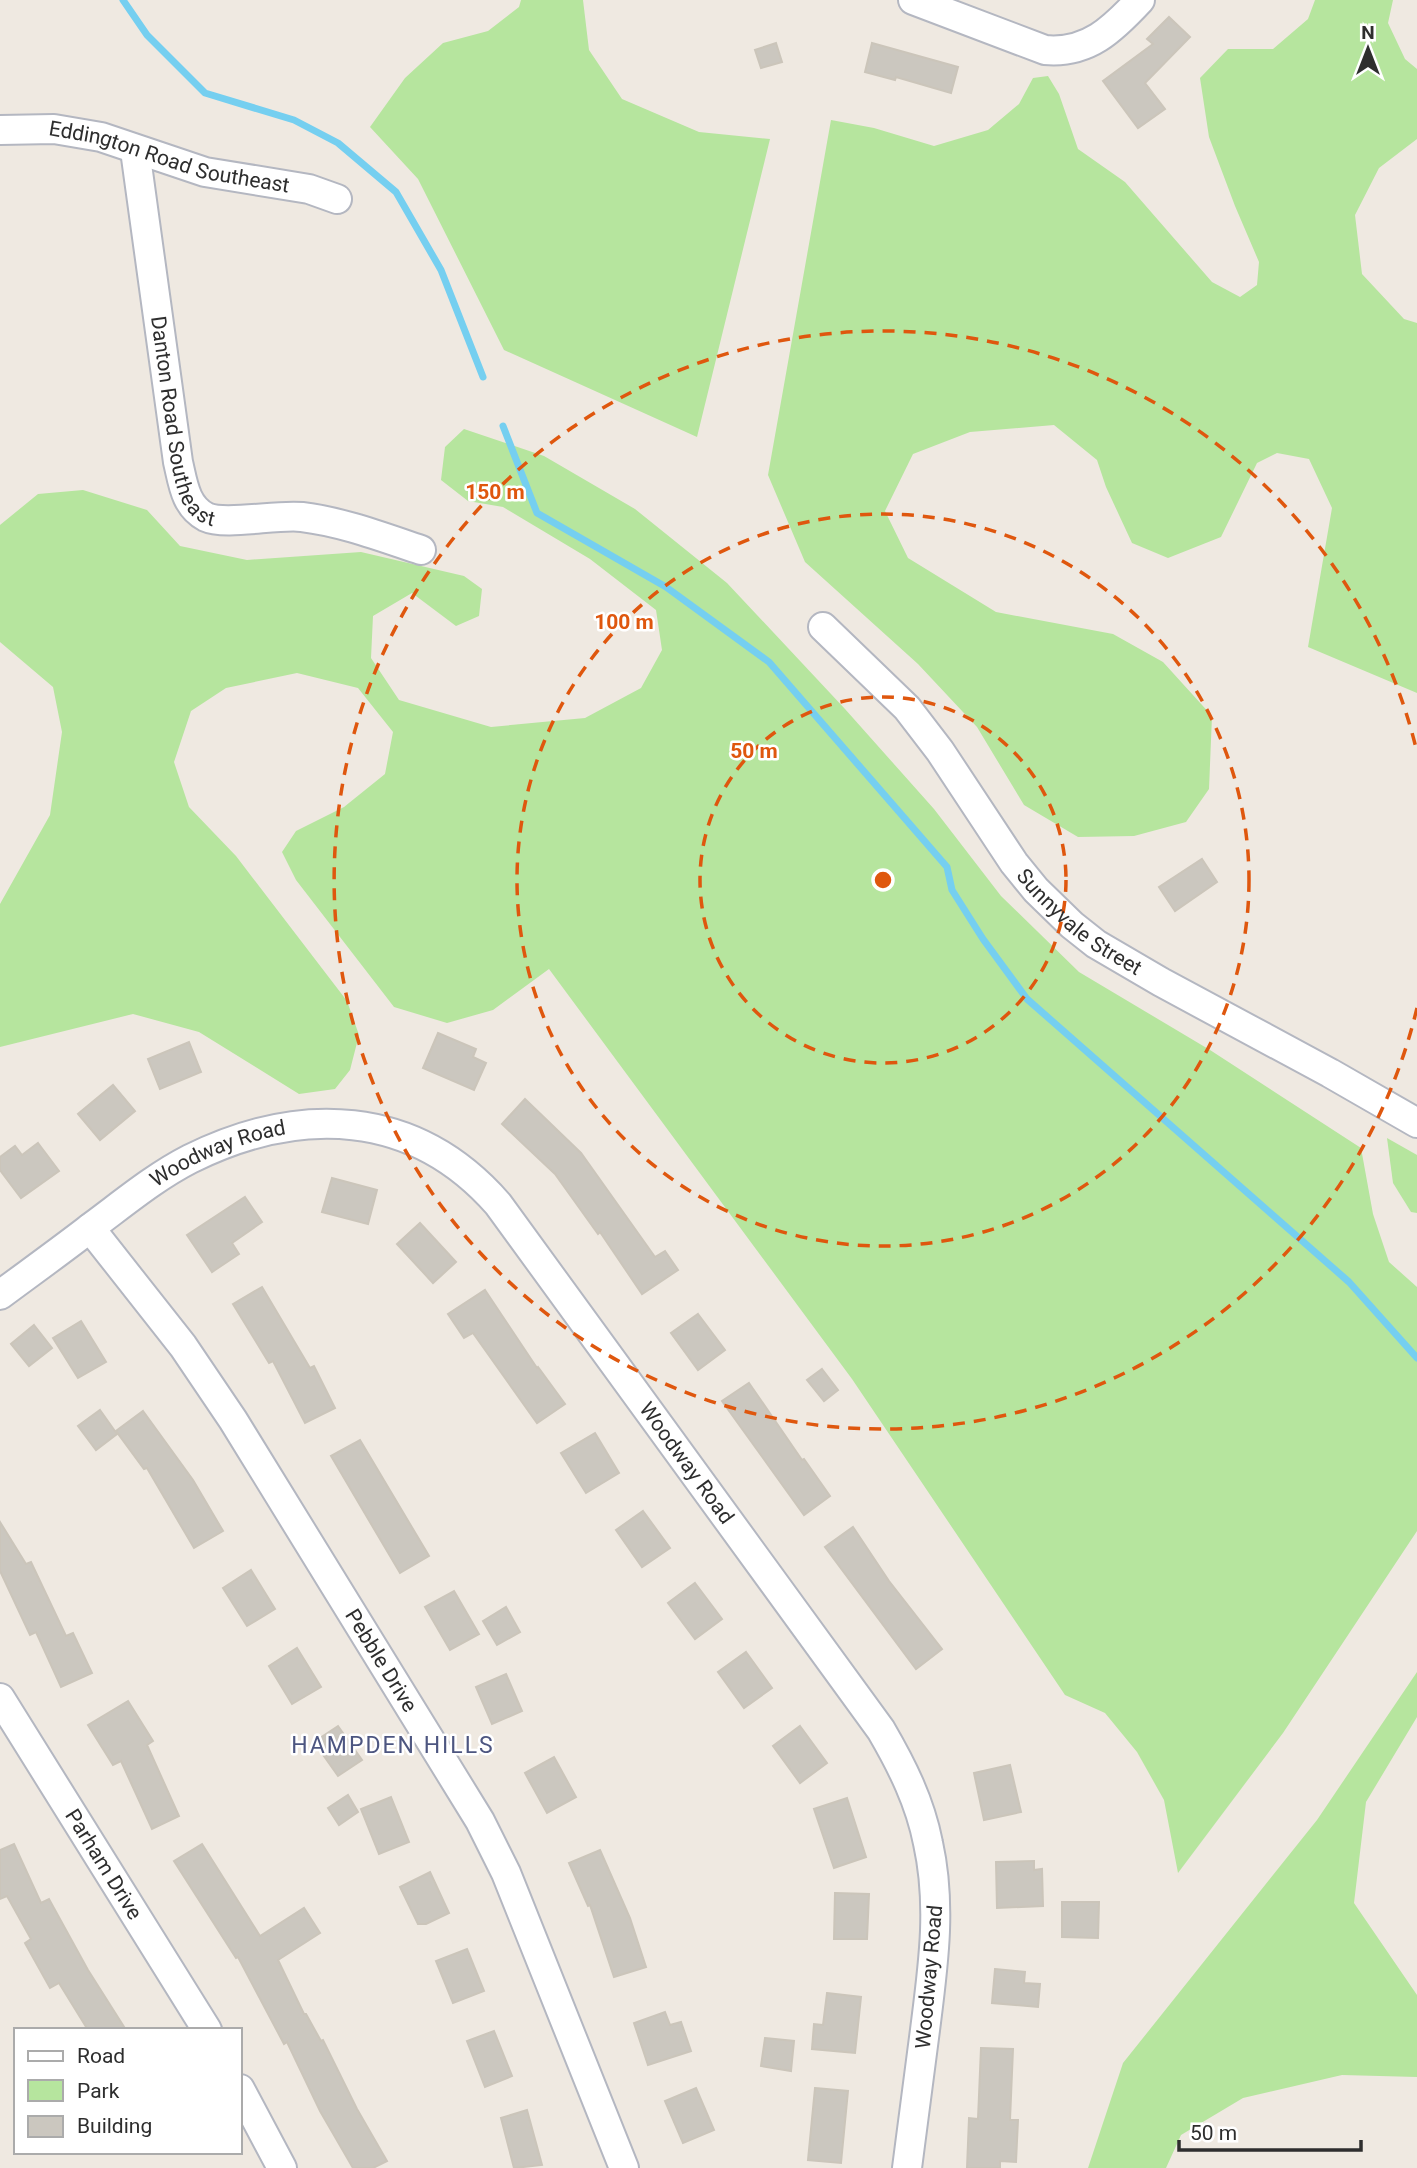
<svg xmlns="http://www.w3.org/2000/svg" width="1417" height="2168" viewBox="0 0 1417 2168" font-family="Roboto,sans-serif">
<rect width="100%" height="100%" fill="#efe9e1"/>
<g fill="#b6e59e">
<path d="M521,0H583L589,50L622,99L699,132L770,139L697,437L504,350L418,179L370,127L405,78L443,43L488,31L519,7Z"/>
<path d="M1315,0H1393L1388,23L1405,59L1417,69V139L1379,168L1355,215L1362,274L1404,319L1417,323V693L1308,647L1332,508L1309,459L1277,453L1257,463L1221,537L1168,558L1132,543L1106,487L1097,460L1054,425L970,432L913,454L885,511L908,558L996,612L1113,634L1163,662L1212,716L1209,789L1186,822L1134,836L1078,837L1024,805L977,727L918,664L805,562L768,475L831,120L874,128L934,146L988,130L1019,104L1033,78L1048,76L1059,94L1078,149L1125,182L1212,282L1240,297L1257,285L1259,262L1235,206L1209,137L1200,78L1228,49H1273L1308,19Z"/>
<path d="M464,429L544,456L635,509L727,583L845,709L934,809L1001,896L1079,972L1210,1050L1361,1148L1373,1214L1389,1262L1417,1287V1531L1283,1733L1178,1873L1164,1800L1137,1752L1105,1713L1065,1695L852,1379L549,969L493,1010L447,1023L394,1007L296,880L282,852L296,831L344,807L385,774L393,732L358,688L297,673L226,688L191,711L174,762L189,807L236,856L347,1001L359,1035L350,1070L335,1089L299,1094L199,1032L133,1014L0,1047V904L50,815L62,732L53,687L0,642V525L38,494L83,490L147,510L180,546L247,560L361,552L464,576L482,589L479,616L456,626L412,593L373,616L371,658L399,700L491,727L585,718L641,688L662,650L656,610L590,559L503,507L468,501L441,480L445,447Z"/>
<path d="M1387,1138L1417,1155V1213L1411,1212L1393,1183Z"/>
<path d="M1417,1672V1717L1366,1802L1354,1903L1417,1995V2077L1342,2075L1243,2098L1181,2135L1166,2168H1088L1123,2063L1317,1820Z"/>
</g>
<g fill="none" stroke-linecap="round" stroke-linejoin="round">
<g stroke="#75cff0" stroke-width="7">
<path d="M123,0L147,35L205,93L294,120L338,143L396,192L441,270L483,377"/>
<path d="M503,426L537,513L666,587L769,662L947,867L952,890L983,939L1027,999L1349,1282L1417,1358"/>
</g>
</g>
<g fill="#cbc7bf" stroke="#cbc5ba" stroke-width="2">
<path d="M1169,17L1190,37L1145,83L1165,109L1138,128L1103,81L1153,44L1147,39Z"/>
<path d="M776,43L782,62L761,68L755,50Z"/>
<path d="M872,43L958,67L951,93L896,77L895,80L865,72Z"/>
<path d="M1202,859L1217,882L1175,911L1159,887Z"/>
<path d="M438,1033L476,1049L473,1057L486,1063L474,1090L423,1068Z"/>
<path d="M189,1042L201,1072L160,1089L148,1059Z"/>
<path d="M113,1085L135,1111L100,1140L78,1114Z"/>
<path d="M525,1099L581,1153L655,1257L665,1251L678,1270L642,1294L600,1232L598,1234L555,1174L502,1124Z"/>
<path d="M38,1143L59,1171L21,1198L0,1170V1157L15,1146L22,1155Z"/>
<path d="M332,1178L377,1190L368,1224L322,1212Z"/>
<path d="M245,1197L262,1222L232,1243L239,1254L212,1272L187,1235Z"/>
<path d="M420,1223L456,1262L433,1283L397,1244Z"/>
<path d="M262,1287L310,1368L314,1366L335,1408L305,1423L273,1361L269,1363L233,1304Z"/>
<path d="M485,1290L537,1368L538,1367L565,1404L537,1423L473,1333L464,1338L448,1314Z"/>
<path d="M698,1314L725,1350L698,1370L671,1333Z"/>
<path d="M81,1321L106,1362L78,1378L53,1338Z"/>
<path d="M34,1325L52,1348L29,1366L11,1344Z"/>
<path d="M822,1369L838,1390L824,1401L807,1380Z"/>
<path d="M749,1383L802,1460L804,1459L830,1496L804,1515L722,1401Z"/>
<path d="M100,1410L117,1434L96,1450L78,1426Z"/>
<path d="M143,1411L193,1480L223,1531L194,1548L147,1468L144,1469L116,1431Z"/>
<path d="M595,1433L619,1473L586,1493L561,1453Z"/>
<path d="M360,1440L429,1556L400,1573L331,1456Z"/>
<path d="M643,1511L670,1548L642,1567L616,1530Z"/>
<path d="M0,1522L26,1564L31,1562L66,1636L73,1633L92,1673L61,1687L36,1632L30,1635L0,1571Z"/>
<path d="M853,1527L889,1581L942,1649L916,1669L825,1547Z"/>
<path d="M251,1570L275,1609L247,1626L223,1588Z"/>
<path d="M695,1583L722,1619L695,1639L668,1603Z"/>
<path d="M454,1591L479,1634L450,1650L425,1607Z"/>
<path d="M506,1607L520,1632L497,1645L483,1621Z"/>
<path d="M297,1648L321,1687L292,1704L269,1666Z"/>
<path d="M746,1652L772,1688L744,1708L718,1672Z"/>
<path d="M506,1674L522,1711L492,1724L476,1687Z"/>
<path d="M128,1701L153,1741L147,1745L179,1816L152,1829L121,1761L113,1765L88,1725Z"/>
<path d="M338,1726L362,1760L338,1776L314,1742Z"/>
<path d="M800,1726L827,1763L800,1783L773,1746Z"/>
<path d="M554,1757L576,1797L547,1813L525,1773Z"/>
<path d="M1010,1765L1021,1812L984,1820L974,1773Z"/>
<path d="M348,1795L358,1812L339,1825L328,1808Z"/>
<path d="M391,1797L409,1842L379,1854L361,1809Z"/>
<path d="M847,1798L866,1857L834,1868L814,1809Z"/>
<path d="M14,1844L41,1903L49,1899L88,1970L126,2030H88L59,1983L50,1988L25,1943L31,1939L7,1896L0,1899V1850Z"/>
<path d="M202,1844L260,1936L304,1908L320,1933L278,1960L304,2014H306L321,2041L323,2040L357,2109L387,2161L373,2168H353L320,2111L287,2042L284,2044L238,1957L236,1958L174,1861Z"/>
<path d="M600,1850L630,1918L646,1967L614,1977L590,1905L588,1906L569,1863Z"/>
<path d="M1034,1861V1870L1042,1869L1043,1906L997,1908L996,1862Z"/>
<path d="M430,1872L449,1913L426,1924H418L400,1887Z"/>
<path d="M835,1893L869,1894L867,1939H834Z"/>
<path d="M1062,1902H1099L1098,1938L1062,1937Z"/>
<path d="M467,1949L484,1991L453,2003L436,1961Z"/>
<path d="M995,1969L1025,1972L1024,1983L1040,1984L1038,2007L992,2003Z"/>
<path d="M827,1993L861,1997L855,2053L812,2049L814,2024L823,2025Z"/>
<path d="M665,2012L670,2025L681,2022L691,2051L648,2065L634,2023Z"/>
<path d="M494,2031L512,2076L485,2087L467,2041Z"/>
<path d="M765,2038L794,2041L791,2071L761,2066Z"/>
<path d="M981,2048L1013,2049L1010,2120H1018L1016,2162L1000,2161V2168H967L969,2118L978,2119Z"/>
<path d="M696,2088L714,2130L683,2143L665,2101Z"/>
<path d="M815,2088L848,2091L841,2163L808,2160Z"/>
<path d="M527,2110L542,2165L514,2168L501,2118Z"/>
</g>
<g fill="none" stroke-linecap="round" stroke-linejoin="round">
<g stroke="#b4b7c1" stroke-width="32">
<g id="minor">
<path d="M913,0L1045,50C1088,54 1113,29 1140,0"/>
<path id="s1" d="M0,130L54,129L101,137L205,172L309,189L337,199"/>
<path id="s2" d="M135,150L178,462C183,483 185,506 206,517C225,526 277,514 302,517C343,522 382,537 421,550"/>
<path id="s3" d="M823,627L907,708L940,751L1014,863L1036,890L1072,925L1096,944L1161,982L1330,1073L1417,1123"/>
<path id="s4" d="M90,1228L183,1346L233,1420L480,1821L506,1873L624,2168"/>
<path id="s5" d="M0,1295C31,1272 63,1249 94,1225C125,1202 155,1177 190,1159C299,1105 414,1108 498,1204L881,1730C902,1766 920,1802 928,1843C942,1906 933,1967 925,2030C919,2076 913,2122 907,2168"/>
<path id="s6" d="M0,1698L207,2030"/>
<path d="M240,2089L282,2168"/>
</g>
</g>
<use href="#minor" stroke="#fff" stroke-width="28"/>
</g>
<g fill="none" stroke="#df570e" stroke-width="3.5" stroke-dasharray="12 9">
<circle cx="883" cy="880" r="183"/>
<circle cx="883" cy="880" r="366"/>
<path d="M1417 1008A549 549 0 1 1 1417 752"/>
</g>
<g text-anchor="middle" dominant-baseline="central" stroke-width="5" stroke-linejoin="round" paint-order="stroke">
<g font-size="21" fill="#2e2e2e" stroke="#fff">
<text stroke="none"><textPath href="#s1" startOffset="173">Eddington Road Southeast</textPath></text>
<text stroke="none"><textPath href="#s2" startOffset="278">Danton Road Southeast</textPath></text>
<text stroke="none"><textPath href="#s3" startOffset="394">Sunnyvale Street</textPath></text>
<text stroke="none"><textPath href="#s5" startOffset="262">Woodway Road</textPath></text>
<text stroke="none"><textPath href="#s5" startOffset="892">Woodway Road</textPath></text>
<text stroke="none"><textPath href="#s4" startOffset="522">Pebble Drive</textPath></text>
<text stroke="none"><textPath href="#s6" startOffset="196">Parham Drive</textPath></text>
<text transform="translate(929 1977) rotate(-85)">Woodway Road</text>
</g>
<g font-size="23" letter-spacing="2" fill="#4d5680" stroke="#fff">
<text x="393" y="1745">HAMPDEN HILLS</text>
</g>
</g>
<circle cx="883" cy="880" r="10" fill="#df570e" stroke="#fff" stroke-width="3.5"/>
<g font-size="21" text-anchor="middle" font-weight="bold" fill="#df570e" stroke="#fff" stroke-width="5" stroke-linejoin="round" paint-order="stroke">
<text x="495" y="499">150 m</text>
<text x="624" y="629">100 m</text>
<text x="754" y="758">50 m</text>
</g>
<rect x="14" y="2028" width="228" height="126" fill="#ffffff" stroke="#ababab" stroke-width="2"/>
<rect x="28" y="2051" width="35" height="10" fill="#ffffff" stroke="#ababab" stroke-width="2"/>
<text x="77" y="2063" font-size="21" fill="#2e2e2e">Road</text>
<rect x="28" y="2080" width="35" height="21" fill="#b6e59e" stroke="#ababab" stroke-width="2"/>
<text x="77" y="2098" font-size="21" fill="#2e2e2e">Park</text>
<rect x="28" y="2116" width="35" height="21" fill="#cbc7bf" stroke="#ababab" stroke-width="2"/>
<text x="77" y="2133" font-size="21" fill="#2e2e2e">Building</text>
<g transform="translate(1368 49)" stroke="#ffffff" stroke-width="5" paint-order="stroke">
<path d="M0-5L12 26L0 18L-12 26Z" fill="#2e2e2e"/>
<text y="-10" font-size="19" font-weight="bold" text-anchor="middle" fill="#2e2e2e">N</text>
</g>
<path d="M1179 2140v10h182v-10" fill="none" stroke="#2e2e2e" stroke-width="3.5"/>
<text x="1190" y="2140" font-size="21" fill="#2e2e2e" stroke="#ffffff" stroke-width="5" paint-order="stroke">50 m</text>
</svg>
